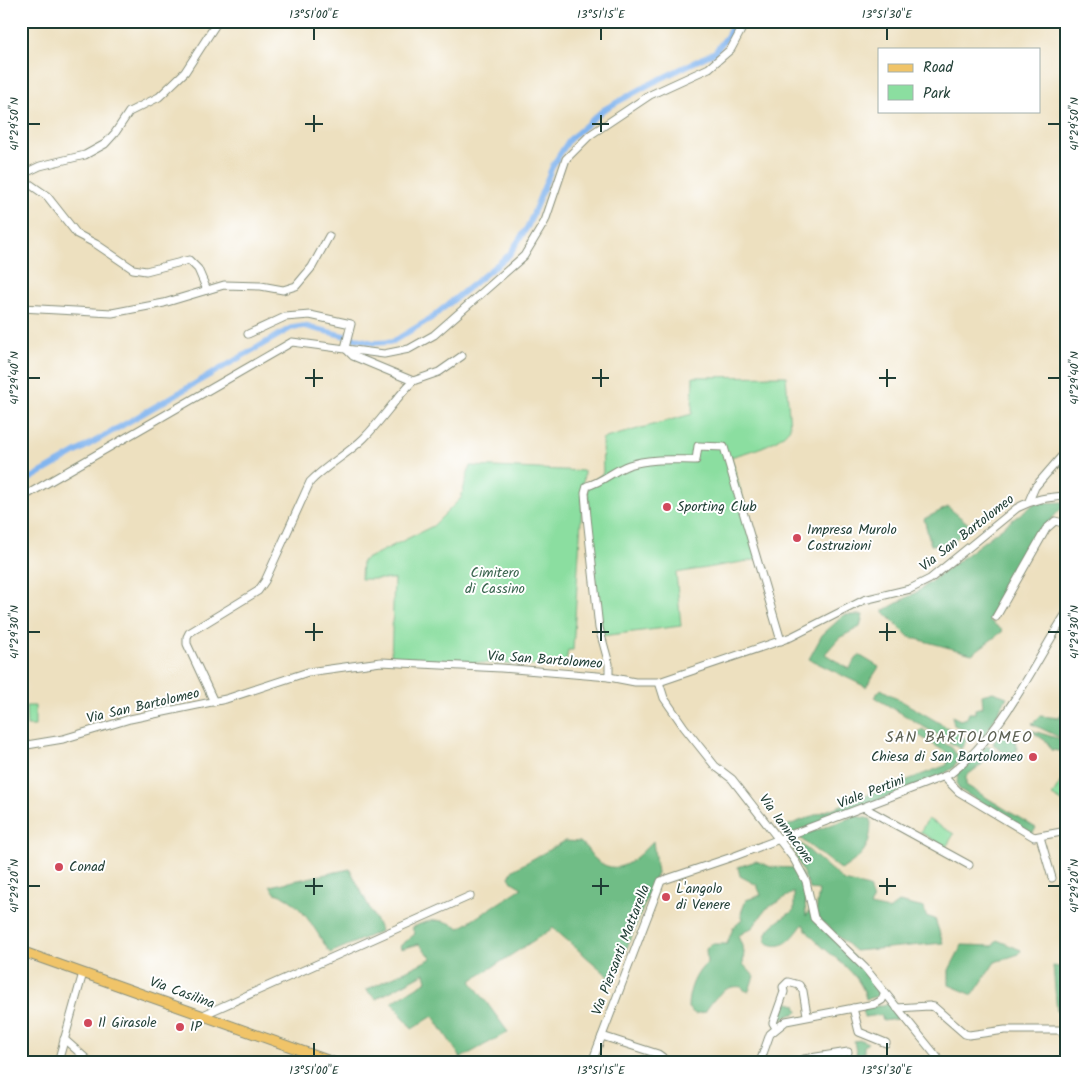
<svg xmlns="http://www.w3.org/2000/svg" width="1088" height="1083" viewBox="0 0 1088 1083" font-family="Kalam,sans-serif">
<rect width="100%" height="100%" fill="#fff"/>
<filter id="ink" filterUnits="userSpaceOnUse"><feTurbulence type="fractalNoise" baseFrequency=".02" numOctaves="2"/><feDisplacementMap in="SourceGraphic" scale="10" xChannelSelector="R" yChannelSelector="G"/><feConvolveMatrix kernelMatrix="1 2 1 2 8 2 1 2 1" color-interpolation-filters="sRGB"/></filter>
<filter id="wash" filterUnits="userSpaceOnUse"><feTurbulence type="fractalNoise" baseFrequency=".0096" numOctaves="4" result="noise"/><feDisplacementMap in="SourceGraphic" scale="20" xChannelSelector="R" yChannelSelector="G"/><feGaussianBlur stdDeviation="1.12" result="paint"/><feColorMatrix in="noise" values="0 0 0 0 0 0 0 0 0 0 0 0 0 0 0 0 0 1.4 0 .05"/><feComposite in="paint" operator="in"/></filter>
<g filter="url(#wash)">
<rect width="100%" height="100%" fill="#ede0bf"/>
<g fill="#8bdea0" stroke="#558e6a">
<path d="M786,376L790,428C776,446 752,450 731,457L760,559L676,573L681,626L601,636L587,486L603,473L602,439L692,414L693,377Z"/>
<path d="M470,466L584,471L573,650H568L565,667L391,658L394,579H361L362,561L433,526L461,498Z"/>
<path d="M26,706H35V726H27Z"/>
<path d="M1067,771V805L1052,796Z"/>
<path d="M928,819L954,834L946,847L920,832Z"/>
</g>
<g fill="#70bd86" stroke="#487d5d">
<path d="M1067,502L1038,534L989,620L1003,631L972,654L909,637L883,611L917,592L1035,503Z"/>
<path d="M948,507L971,526C962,538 946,545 931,545L924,519Z"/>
<path d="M844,615H863L860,627L839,638L825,654L849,669L859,655L879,667L866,687L809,659L822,635Z"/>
<path d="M881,689L967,739L961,749L874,697Z"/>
<path d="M993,692L1007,697L982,740L954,725L952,716L960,720L967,718L969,713H975V709L983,707L982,695Z"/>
<path d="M1067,703V729L1059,737L1032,724L1040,716L1059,718Z"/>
<path d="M922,729L952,748L959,758L953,768L939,777L785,836L781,828L947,765L949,754L918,735Z"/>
<path d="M1030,730L1067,741L1066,752L1051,750L1047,742Z"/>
<path d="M1000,731L1014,736L1017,749L1013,757H1009L993,744Z"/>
<path d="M987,745L994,749L981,765L966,776V785L1036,828L1032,834L959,789L957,785L958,772L973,761Z"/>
<path d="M855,816L871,819C871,847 864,855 841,870L801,839V836Z"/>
<path d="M565,841L580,842C586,846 589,852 593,857C618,881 636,858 653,841L657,873L614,981L553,928L471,981L508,1032L461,1058L433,1016L412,1029L392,1002L427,981L425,973L376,999L366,990L432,958L419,944L401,949L400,946L415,934L412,928C430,918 442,918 460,928L522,888L512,882L509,877L513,870Z"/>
<path d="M800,843L844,881L869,887L873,901L870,906L889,910L899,902L924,908L926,916L935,919L943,943L855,951L820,920L816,912L819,890L810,889L792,847Z"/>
<path d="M756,861L771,867L794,868L799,870L804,884L806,916L809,911L816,922L851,954L879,990L878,996L866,999C861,967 813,948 803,924C794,936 783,953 766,942C764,926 782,920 794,910V892L766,909L753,927L738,936L744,951L743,964L754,976L749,991H745L742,987C724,984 714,999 705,1012L695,1014L688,1008C688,991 695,973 707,963L706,949L711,944H727L733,928L743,919L741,913L746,900L761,895L757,885L740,876L738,867Z"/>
<path d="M350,869L381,931L330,953C318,934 298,897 275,893L270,886Z"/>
<path d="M997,940L1021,950L1019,954L995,962L973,995L949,985V970L962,945L993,946Z"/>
<path d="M1053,966L1067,968V1017L1057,1012Z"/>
<path d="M782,1001L796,1005L798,1012L779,1020L776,1018Z"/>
<path d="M887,1004H891L897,1019L883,1021L881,1015L864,1017L863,1009Z"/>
<path d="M861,1040L868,1043L864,1046V1058L880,1059L879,1062H858L854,1041Z"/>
</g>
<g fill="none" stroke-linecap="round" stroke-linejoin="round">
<path stroke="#82b5ef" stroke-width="5.5" d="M21,484L291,328L304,326L374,343L392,342L430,319L509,255L528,226L553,165L569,140L603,110L650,84L715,52L728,35L734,21"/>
</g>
</g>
<g filter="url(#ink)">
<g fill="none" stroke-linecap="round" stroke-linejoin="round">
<g stroke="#868e7a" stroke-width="9">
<g id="minor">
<path d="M21,175L40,166L85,155L105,144L115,133L129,112L159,97L185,72L218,21"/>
<path d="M21,178L47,196L77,234L96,244L133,269L146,271L189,260L198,269L207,290"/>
<path d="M21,308L112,313L164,303L224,285L261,286L283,290L296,286L312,267L329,236"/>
<path d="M413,381L439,372L462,356"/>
<path d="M21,498L292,342L384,354L409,349L434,335L524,256L545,221L566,159L590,135L650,95L709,68L731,49L746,21"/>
<path d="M1029,501L1035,487L1067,450"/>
<path d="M996,617L1046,529L1055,521L1067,524"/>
<path d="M609,677V664L599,628L587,517L585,493L587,486C603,482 614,470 629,465C650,458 673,460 696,460L698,446L724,447L781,641"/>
<path d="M659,682L664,698L684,727L715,766L732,779L794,859L806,881L814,918L865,968L941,1062"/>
<path d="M214,702L187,644V637L189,633L258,591L265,581L310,482C326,465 348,454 364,438C382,420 395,399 413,381L353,356L345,348L351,324L310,315L285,317L248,334"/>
<path d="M21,746L63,739L130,719L226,699L308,672L381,662L501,668L609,677L635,682H659L791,637L864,600L910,589L930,579L1017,508C1034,499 1048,497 1067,496"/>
<path d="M944,777L959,792L1034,837L1067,831"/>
<path d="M865,808L969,865"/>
<path d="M1040,837L1052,878"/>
<path d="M853,1008L859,1032L886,1043"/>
<path d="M897,1008L929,1006L934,1007L965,1034L969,1035L1005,1030H1067"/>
<path d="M203,1015L470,896"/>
<path d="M776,1028L773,1023L784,992L783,987L788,982L799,985L803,991L807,1015"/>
<path d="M1061,1030L1067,1041"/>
<path d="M602,1036L658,1054L669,1062"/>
<path d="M64,1039L90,1062"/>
<path d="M58,1062L83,973"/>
<path d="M592,1062L661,881L735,856L950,774C1003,734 1032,667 1067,612"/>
<path d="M760,1062L770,1034L786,1021L875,1004L882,1000L884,995"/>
<path d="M803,1062L804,1059L848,1052"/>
</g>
</g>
<g stroke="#868e7a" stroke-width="11">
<path id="major" d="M21,951L333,1062"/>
</g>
<use href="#minor" stroke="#fff" stroke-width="7"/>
<use href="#major" stroke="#f0c469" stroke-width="9"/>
</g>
</g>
<path fill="none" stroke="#1f3d34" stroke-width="2" d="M314,28V40M601,28V40M887,28V40M314,115V132M601,115V132M28,124H40M305,124H323M592,124H609M1048,124H1060M314,369V387M601,369V387M887,369V387M28,378H40M305,378H323M592,378H609M879,378H896M1048,378H1060M314,623V641M601,623V641M887,623V641M28,632H40M305,632H323M592,632H609M879,632H896M1048,632H1060M314,878V895M601,878V895M887,878V895M28,886H40M305,886H323M592,886H609M879,886H896M1048,886H1060M314,1043V1056M601,1043V1056M887,1043V1056"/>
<g fill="#d1495b" stroke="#fff" stroke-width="2">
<circle cx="667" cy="507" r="5"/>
<circle cx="797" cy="538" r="5"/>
<circle cx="1033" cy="757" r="5"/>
<circle cx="59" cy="867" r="5"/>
<circle cx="666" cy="897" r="5"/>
<circle cx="88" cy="1023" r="5"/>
<circle cx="180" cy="1027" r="5"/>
</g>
<g text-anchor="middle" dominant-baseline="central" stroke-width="4" stroke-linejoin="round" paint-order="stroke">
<g font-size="14" fill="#1f3d34" stroke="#fff" text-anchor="start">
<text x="677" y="507">Sporting Club</text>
<text x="807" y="530">Impresa Murolo<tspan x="807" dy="16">Costruzioni</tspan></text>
<text x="1023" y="757" text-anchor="end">Chiesa di San Bartolomeo</text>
<text x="69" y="867">Conad</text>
<text x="676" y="889">L'angolo<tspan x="676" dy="16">di Venere</tspan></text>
<text x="98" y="1023">Il Girasole</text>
<text x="190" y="1027">IP</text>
</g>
<g font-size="14" fill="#1f3d34" stroke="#fff">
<text transform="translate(967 533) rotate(-38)">Via San Bartolomeo</text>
<text transform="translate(545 660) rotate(4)">Via San Bartolomeo</text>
<text transform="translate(143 706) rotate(-13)">Via San Bartolomeo</text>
<text transform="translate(871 792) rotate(-21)">Viale Pertini</text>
<text transform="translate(786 829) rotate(54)">Via Iannacone</text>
<text transform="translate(621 950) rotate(-69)">Via Piersanti Mattarella</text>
<text transform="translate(182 993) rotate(20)">Via Casilina</text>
</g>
<g font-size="14" fill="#3a654f" stroke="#fff">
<text x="495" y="573">Cimitero<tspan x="495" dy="16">di Cassino</tspan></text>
</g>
<g font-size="16" letter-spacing="1" fill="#5c6052" stroke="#fff">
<text x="959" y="737">SAN BARTOLOMEO</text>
</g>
</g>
<rect width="1088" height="1083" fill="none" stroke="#fff" stroke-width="55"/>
<rect x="878" y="48" width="162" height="65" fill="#ffffff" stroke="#a5b1ae"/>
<rect x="888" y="64" width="25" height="8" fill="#f0c469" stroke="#a5b1ae"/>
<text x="923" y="72" font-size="15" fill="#1f3d34">Road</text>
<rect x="888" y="85" width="25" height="15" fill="#8bdea0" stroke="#a5b1ae"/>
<text x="923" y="98" font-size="15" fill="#1f3d34">Park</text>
<rect x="28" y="28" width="1032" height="1028" fill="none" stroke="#1f3d34" stroke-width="2"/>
<g font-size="12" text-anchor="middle" fill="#1f3d34">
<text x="314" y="18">13°51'00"E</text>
<text x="601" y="18">13°51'15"E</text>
<text x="887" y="18">13°51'30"E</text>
<text transform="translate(14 124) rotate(-90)" y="4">41°29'50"N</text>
<text transform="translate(1074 124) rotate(-90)" y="4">41°29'50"N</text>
<text transform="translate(14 378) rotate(-90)" y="4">41°29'40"N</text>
<text transform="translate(1074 378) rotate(-90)" y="4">41°29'40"N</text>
<text transform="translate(14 632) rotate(-90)" y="4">41°29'30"N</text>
<text transform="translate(1074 632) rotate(-90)" y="4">41°29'30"N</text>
<text transform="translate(14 886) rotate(-90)" y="4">41°29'20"N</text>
<text transform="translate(1074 886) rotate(-90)" y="4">41°29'20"N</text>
<text x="314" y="1074">13°51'00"E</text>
<text x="601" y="1074">13°51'15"E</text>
<text x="887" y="1074">13°51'30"E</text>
</g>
</svg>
